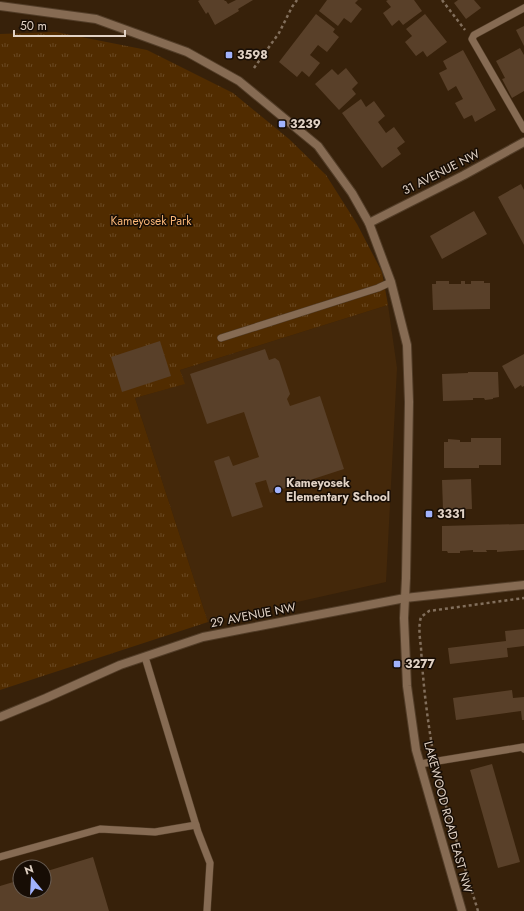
<svg xmlns="http://www.w3.org/2000/svg" width="524" height="911" viewBox="0 0 524 911" font-family="Jost,sans-serif">
<defs>
<pattern id="grass-tufts" width="24" height="20" patternUnits="userSpaceOnUse"><rect width="24" height="20" fill="#512c00"/><path d="M3 7l-1-3M5 7V3M7 7l1-3M15 17l-1-3M17 17v-4M19 17l1-3" fill="none" stroke="#6a4a24"/></pattern>
</defs>
<rect width="100%" height="100%" fill="#37210a"/>
<path fill="#44280a" d="M388,305L397,368L386,582L208,622L135,398L184,384L180,370Z"/>
<path fill="url(#grass-tufts)" d="M56,32L147,50L233,93L289,139L326,175L357,224L382,272L388,305L180,370L185,384L135,398L208,622L0,690V34Z"/>
<g fill="#594029">
<path d="M200,0H224L225,1H226L228,4L236,0H253L238,9L239,11L215,25L208,12L206,14L198,1Z"/>
<path d="M327,0H358L355,3L362,9L351,23L344,18L338,26L319,11Z"/>
<path d="M388,0H414L422,11L403,25L399,20L392,26L383,13L391,7L386,1Z"/>
<path d="M458,0H474L481,8L466,19L454,3Z"/>
<path d="M316,14L335,29L333,32L339,37L327,52L318,45L310,55L320,63L309,77L302,71L297,77L279,62Z"/>
<path d="M425,14L447,42L427,57L423,51L416,56L405,42L412,36L406,29Z"/>
<path d="M524,26V46L516,30Z"/>
<path d="M520,48L524,55V91L512,98L502,79L505,78L496,61Z"/>
<path d="M463,50L496,110L475,122L472,115L464,119L455,103L463,99L456,86L448,91L439,73L447,69L443,61Z"/>
<path d="M346,68L358,83L352,89L356,94L339,110L315,84L332,69L338,75Z"/>
<path d="M361,99L366,107L374,101L385,116L378,122L386,133L394,127L405,142L397,148L401,154L382,168L342,113Z"/>
<path d="M521,184L524,190V245L498,197Z"/>
<path d="M474,211L487,234L442,259L430,236Z"/>
<path d="M436,281H449V284H461V281H465V284H471V281H484V283H490V309L433,310L432,284H436Z"/>
<path d="M160,341L171,376L122,392L111,357Z"/>
<path d="M265,349L269,360L275,358L279,361L290,394L287,399L290,406L320,396L344,469L270,493L266,480L255,483L263,507L232,517L214,461L229,456L233,466L259,457L244,412L207,424L190,374Z"/>
<path d="M524,354V386L522,387L521,385L515,389L502,366Z"/>
<path d="M468,372H498L499,397L493,398V399L485,400L484,398H473V400L443,401L442,374L468,373Z"/>
<path d="M471,438H501V465H479V468H444V442H448V439L460,440V442H471Z"/>
<path d="M471,479L472,509L443,510L442,480Z"/>
<path d="M524,524V550L497,552V550H486L487,552H473V550L460,551V553H448L447,551H442V526Z"/>
<path d="M524,629V646L507,648L508,657L450,664L448,648L506,641L505,631Z"/>
<path d="M512,690L513,698L524,697V720H522L521,711L456,720L453,698Z"/>
<path d="M492,764L520,862L498,868L470,770Z"/>
<path d="M93,857L109,911H0V886L20,880V891H44V872Z"/>
</g>
<g fill="none" stroke-linecap="round" stroke-linejoin="round">
<g stroke="#523d28" stroke-width="8">
<g id="service">
<path d="M524,8L474,35L472,39L524,129"/>
<path d="M221,338L378,288L391,282"/>
<path d="M145,657L198,832L210,863L207,911"/>
<path d="M420,764L523,747L524,749"/>
<path d="M0,857L100,829L155,832L196,825"/>
</g>
</g>
<g stroke="#523d28" stroke-width="10">
<path id="minor" d="M405,598L524,585"/>
</g>
<g stroke="#523d28" stroke-width="10">
<g id="tertiary">
<path d="M0,6L96,19L187,52L239,81L318,146L352,193L369,223L391,282L407,345L409,402L406,578L404,618L407,686L416,750L462,911"/>
<path d="M369,223L464,175L524,142"/>
<path d="M0,717L46,698L120,665L203,637L405,598"/>
</g>
</g>
<g stroke="#826f5c" stroke-width="2.5" stroke-dasharray="3 3" stroke-linecap="butt">
<path d="M442,0L465,30"/>
<path d="M254,68L279,33L292,7L297,0"/>
<path d="M433,752C427,717 423,683 421,648C420,638 418,627 421,617L429,611L524,598"/>
<path d="M437,770L446,806L478,911"/>
</g>
<use href="#service" stroke="#866b53" stroke-width="7"/>
<use href="#minor" stroke="#866b53" stroke-width="8"/>
<use href="#tertiary" stroke="#866b53" stroke-width="8"/>
</g>
<g fill="#a1b3fd" stroke="#170d05" stroke-width="1.5">
<rect x="225" y="51" width="8" height="8" rx="2"/>
<rect x="278" y="120" width="8" height="8" rx="2"/>
<circle cx="278" cy="490" r="4"/>
<rect x="425" y="510" width="8" height="8" rx="2"/>
<rect x="393" y="660" width="8" height="8" rx="2"/>
</g>
<g text-anchor="middle" dominant-baseline="central" stroke-width="3" stroke-linejoin="round" paint-order="stroke">
<g font-size="12" font-weight="bold" fill="#e1d2c5" stroke="#170d05" text-anchor="start">
<text x="237" y="55">3598</text>
<text x="290" y="124">3239</text>
<text x="286" y="483">Kameyosek<tspan x="286" dy="14">Elementary School</tspan></text>
<text x="437" y="514">3331</text>
<text x="405" y="664">3277</text>
</g>
<g font-size="12" fill="#e1d2c5" stroke="#170d05">
<text transform="translate(441 172) rotate(-27)">31 AVENUE NW</text>
<text transform="translate(253 615) rotate(-11)">29 AVENUE NW</text>
<text transform="translate(448 817) rotate(75)">LAKEWOOD ROAD EAST NW</text>
</g>
<g font-size="12" fill="#f8b576" stroke="#170d05">
<text x="151" y="221">Kameyosek Park</text>
</g>
</g>
<g transform="translate(32 879) rotate(342)"><circle r="19" fill="#170d05" stroke="#685c52"/>
<path d="M0-3L7 15L0 10L-7 15Z" fill="#a1b3fd"/>
<text y="-6" font-size="11" font-weight="bold" text-anchor="middle" fill="#e1d2c5">N</text>
</g>
<path d="M14 30v6h111v-6" fill="none" stroke="#e1d2c5" stroke-width="2"/>
<text x="20" y="30" font-size="12" fill="#e1d2c5" stroke="#170d05" stroke-width="3" paint-order="stroke">50 m</text>
</svg>
